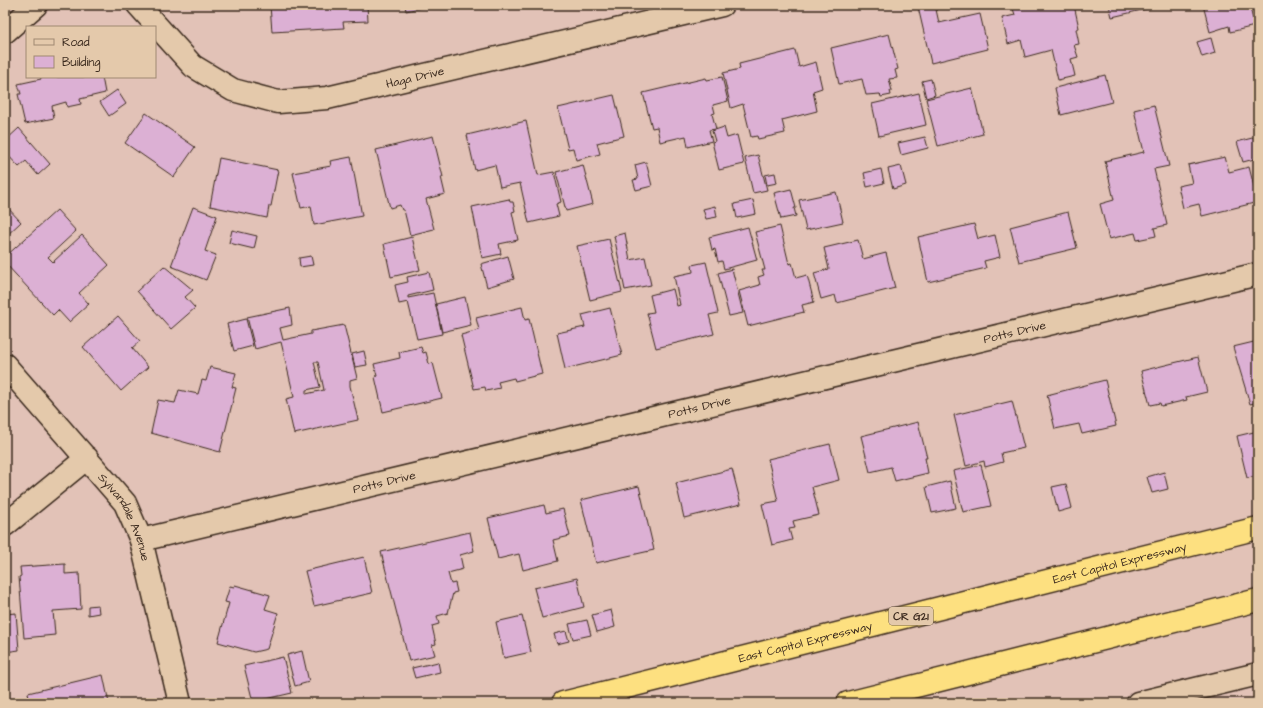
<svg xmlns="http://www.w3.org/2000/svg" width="1263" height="708" viewBox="0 0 1263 708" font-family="'Architects Daughter',sans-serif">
<rect width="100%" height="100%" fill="#e2c2b7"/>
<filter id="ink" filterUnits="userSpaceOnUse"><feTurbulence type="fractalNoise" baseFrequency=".025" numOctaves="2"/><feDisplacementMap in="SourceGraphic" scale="8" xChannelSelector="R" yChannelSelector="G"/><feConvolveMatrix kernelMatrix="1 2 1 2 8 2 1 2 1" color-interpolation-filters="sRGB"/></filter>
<g filter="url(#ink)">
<g fill="#dcb0d4" stroke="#3b2a1e" fill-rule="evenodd">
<path d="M270,5H367L368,21L343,22L344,28L272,32Z"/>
<path d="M405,5H432L406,11Z"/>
<path d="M928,5H935L939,23L980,14L988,49L931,63L918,7Z"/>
<path d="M1012,5H1074L1079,28L1076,29L1079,44L1074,45L1078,57L1071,59L1075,76L1058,80L1051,50L1025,57L1021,40L1008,44L1002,18L1015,15Z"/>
<path d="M1109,5H1163L1112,17Z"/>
<path d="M1203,5H1249L1255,26L1230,32L1229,26L1210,32Z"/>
<path d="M889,34L898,69L895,70L897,78L889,79L892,91H890L891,95L881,97L880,94L866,95L862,79L839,84L831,48Z"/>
<path d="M1211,38L1215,53L1202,57L1197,42Z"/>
<path d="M795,50L799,67L816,62L822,88L813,91L817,111L782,120L785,133L758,139L757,136L751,137L743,104L731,108L723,73L740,69L739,64Z"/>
<path d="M1105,75L1112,102L1061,115L1055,88Z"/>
<path d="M40,77H102L105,93L80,99L81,104L67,107L66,102L52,106L54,118L25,124L18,94H21L18,84L41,79Z"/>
<path d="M722,77L728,101L713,105L715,113L712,114L716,129L709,130L712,141L688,147L686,136L660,142L657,127L652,128L643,93L706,78L707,80Z"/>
<path d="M931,79L935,95L926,98L922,81Z"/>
<path d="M972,88L983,134L938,146L926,99Z"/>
<path d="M117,90L126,104L109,116L100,102Z"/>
<path d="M919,93L926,125L879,136L872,104Z"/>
<path d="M614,95L624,136L597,143L600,154L576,160L573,148L568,149L558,108Z"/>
<path d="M1154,105L1169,166L1154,169L1167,225L1154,228L1156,236L1137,240L1135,233L1109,239L1100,204L1114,200L1105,161L1144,152L1134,110Z"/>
<path d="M146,113L195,147L174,177L125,143Z"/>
<path d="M526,121L538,175L554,172L561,202L556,204L559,216L529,223L520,183L500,187L495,165L475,170L467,135Z"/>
<path d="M724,127L727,138L737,135L744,164L719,170L712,142L715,141L712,131Z"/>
<path d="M19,128L50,164L38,175L26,161L19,167L5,152V141Z"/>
<path d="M433,136L443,177H441L445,194L426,199L434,229L410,235L404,210H402L400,205L390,208L376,150Z"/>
<path d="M925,137L928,148L901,155L898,143Z"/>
<path d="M1256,137L1258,146V158L1243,162L1237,142Z"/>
<path d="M758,155L767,190L753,193L745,158Z"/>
<path d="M351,157L362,216L314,225L311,206L301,208L293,173L331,166L330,161Z"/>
<path d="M1225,157L1229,172L1249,167L1258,202L1202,216L1199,204L1183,208L1178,186L1192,183L1188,165Z"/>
<path d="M219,158L278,170L271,206H269L267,218L210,206Z"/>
<path d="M646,162L652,186L636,190L633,180L638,179L635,165Z"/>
<path d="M583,165L593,204L566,211L556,172Z"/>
<path d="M901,166L906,185L893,189L888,169Z"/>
<path d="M881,169L884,183L867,187L864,173Z"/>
<path d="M775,173L777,183L767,185L765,175Z"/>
<path d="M791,189L796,208H794L796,216L781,219L774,193Z"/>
<path d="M836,192L843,222L806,230L799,200Z"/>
<path d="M509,199L510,202H513L515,211L512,212L518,240L499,244L501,254L482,258L472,207Z"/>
<path d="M753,200L756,214L737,218L734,204Z"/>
<path d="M5,205L21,222L5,237Z"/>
<path d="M715,206L717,217L706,219L703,209Z"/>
<path d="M193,207L217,216L205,251L216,255L206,280L171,266Z"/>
<path d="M57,210L76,231L48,257L53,262L82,235L109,265L79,293L89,304L69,322L58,310L53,315L5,263V257Z"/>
<path d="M1068,212L1077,248L1019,262L1010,227Z"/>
<path d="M974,224L978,239L995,235L1000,257L984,261L986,268L928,282L918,237Z"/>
<path d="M780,226L789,264L792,263L796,278L807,275L814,302L802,305L804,312L748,326L739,291L760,285L758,277L764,275L762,270H765L755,232Z"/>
<path d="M748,227L757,260L724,269L722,261L718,262L715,249L712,250L709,237Z"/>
<path d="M232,230L257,236L254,249L229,243Z"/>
<path d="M625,233L630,260L645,257L651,285L625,290L614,236Z"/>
<path d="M412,237L420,270L391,277L384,244Z"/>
<path d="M609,239L622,292L590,300L577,246Z"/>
<path d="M858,240L863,259L886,253L895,288L837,303L835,295L821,299L814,273L829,269L824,248Z"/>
<path d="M311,256L313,265L300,267L299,258Z"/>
<path d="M508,256L514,279L487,287L481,264Z"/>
<path d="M706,262L718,313L709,315L714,334L656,348L647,313L654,312L650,295L673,289L677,306L680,305L674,276L693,272L692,265Z"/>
<path d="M164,266L193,290L185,297L195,308L171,329L137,291Z"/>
<path d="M732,269L743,313L729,316L718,273Z"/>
<path d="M429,272L433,290L408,296V298L433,293L442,334L417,339L408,302L399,304L395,285L408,282L407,277Z"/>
<path d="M465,297L471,325L442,332L436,304Z"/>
<path d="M522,307L525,320L529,319L542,374L515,381L514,378L498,382L500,388L486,391L485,387L474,389L461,335L479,330L476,318Z"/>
<path d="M290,308L292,325L280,328L283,340L311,334V331L344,325L357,378L350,380V386L358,420L294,434L286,399L294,397L281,342L255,349L247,317ZM314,362H318L324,390L306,394V390L320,387Z"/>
<path d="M610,308L622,355L565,369L557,333L585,327L582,315Z"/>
<path d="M118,316L140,341L132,348L148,367L121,391L83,347Z"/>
<path d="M246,319L253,346L234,351L227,324Z"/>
<path d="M1258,341V402L1250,404L1233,347Z"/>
<path d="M421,347L423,353L426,352L429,364L433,363L442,398L383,412L375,377L377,376L374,364L400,358L399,352Z"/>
<path d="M364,351L367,365L355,367L352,354Z"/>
<path d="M1198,357L1207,392L1186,397L1187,400L1161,406L1160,403L1150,405L1141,371Z"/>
<path d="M210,367L236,373L232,387L236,388L220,452L151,433L158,400L175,403L179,390L198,394L202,380L206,381Z"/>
<path d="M1105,380L1116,426L1082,434L1079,424L1055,429L1047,395Z"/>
<path d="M1012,401L1024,448L1001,453L1003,462L985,467L984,461L966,466L954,415Z"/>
<path d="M918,422L927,458H925L928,473L895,481L891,467L870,472L861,436Z"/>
<path d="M1258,431V476L1247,478L1237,436Z"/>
<path d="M830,444L839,480L812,487L819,515L793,521L795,528L789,529L792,540L772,545L762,504L778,501L768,459Z"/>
<path d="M981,465L991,506L963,512L953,471Z"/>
<path d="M732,469L741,504L684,518L676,483Z"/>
<path d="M1164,472L1168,489L1152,493L1147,477Z"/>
<path d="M950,481L956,508L932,513L926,487Z"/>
<path d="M1066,484L1072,508L1058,512L1052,487Z"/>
<path d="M639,486L654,550L596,563L581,500Z"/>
<path d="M544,505L546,513L563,509L570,536L553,540L558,561L523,570L519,554L498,559L488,518Z"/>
<path d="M470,532L474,551L460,555L463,569L448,573L451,584L455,583L457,592L453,593L448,613L437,616L439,624L432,626L436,644L432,645L435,655L409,661L381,552Z"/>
<path d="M364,557L372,593L314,606L305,571Z"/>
<path d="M65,564V574L79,573L81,609L53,611L55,635L24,638L19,577L21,576L20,567Z"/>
<path d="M577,578L584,607L542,618L534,588Z"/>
<path d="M235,585L270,595L265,609L278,613L267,649L254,652L218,642L229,603L225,602L230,586L234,587Z"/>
<path d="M98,605L99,613L88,615V606Z"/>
<path d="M611,610L615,627L597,632L592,615Z"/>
<path d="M16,613L19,650L5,652V614Z"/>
<path d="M522,616L531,652L504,658L496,622Z"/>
<path d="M587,620L591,635L573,639L569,624Z"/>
<path d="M566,631L569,641L557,644L554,634Z"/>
<path d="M302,651L309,682L295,686L287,655Z"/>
<path d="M283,657L292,693L253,702L244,666Z"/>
<path d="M438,662L440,672L415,678L412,668Z"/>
<path d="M103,675L109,703H30L28,693Z"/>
</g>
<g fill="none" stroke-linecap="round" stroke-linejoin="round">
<g stroke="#3b2a1e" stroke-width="25">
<g id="street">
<path id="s1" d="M138,5L193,66L233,90L278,102L327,98L722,5"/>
<path d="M5,32L36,5"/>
<path id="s2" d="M5,365L125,503L141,540L180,703"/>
<path d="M5,525L87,458"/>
<path id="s3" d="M141,540L1258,274"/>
<path d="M1138,703L1258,674"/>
</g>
</g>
<g stroke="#3b2a1e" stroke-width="25">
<g id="highway">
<path id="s4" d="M563,703L1258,528"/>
<path d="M848,703L1258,600"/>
</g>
</g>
<use href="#street" stroke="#e4c9ab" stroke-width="22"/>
<use href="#highway" stroke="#fde080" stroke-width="22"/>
</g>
</g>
<g text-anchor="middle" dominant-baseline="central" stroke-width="4" stroke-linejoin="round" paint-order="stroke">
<rect fill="#e4c9ab" stroke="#6e5a48" stroke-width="1" x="889" y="607" width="44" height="18" rx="3"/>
<g font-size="11" font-weight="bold" fill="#3b2a1e">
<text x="911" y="616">CR G21</text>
</g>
<g font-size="12" fill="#3b2a1e" stroke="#e4c9ab">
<text stroke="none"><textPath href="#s1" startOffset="315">Haga Drive</textPath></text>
<text stroke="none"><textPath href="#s3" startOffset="898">Potts Drive</textPath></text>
<text stroke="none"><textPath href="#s3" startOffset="574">Potts Drive</textPath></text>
<text stroke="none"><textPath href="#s3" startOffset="250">Potts Drive</textPath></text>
<text stroke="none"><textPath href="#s2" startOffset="195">Sylvandale Avenue</textPath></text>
<text stroke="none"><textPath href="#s4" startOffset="574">East Capitol Expressway</textPath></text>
<text stroke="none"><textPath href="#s4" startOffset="250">East Capitol Expressway</textPath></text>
</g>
</g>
<rect width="1263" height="708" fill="none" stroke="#e4c9ab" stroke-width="20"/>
<rect x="10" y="10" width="1243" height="688" fill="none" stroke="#3b2a1e" stroke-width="1.5" filter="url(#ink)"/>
<rect x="26" y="26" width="130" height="52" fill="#e4c9ab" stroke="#a08973"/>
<rect x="34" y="39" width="20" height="6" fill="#e4c9ab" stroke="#a08973"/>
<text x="62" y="46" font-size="12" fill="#3b2a1e">Road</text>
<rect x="34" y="56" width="20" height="12" fill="#dcb0d4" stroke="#a08973"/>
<text x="62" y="66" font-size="12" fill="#3b2a1e">Building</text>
</svg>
